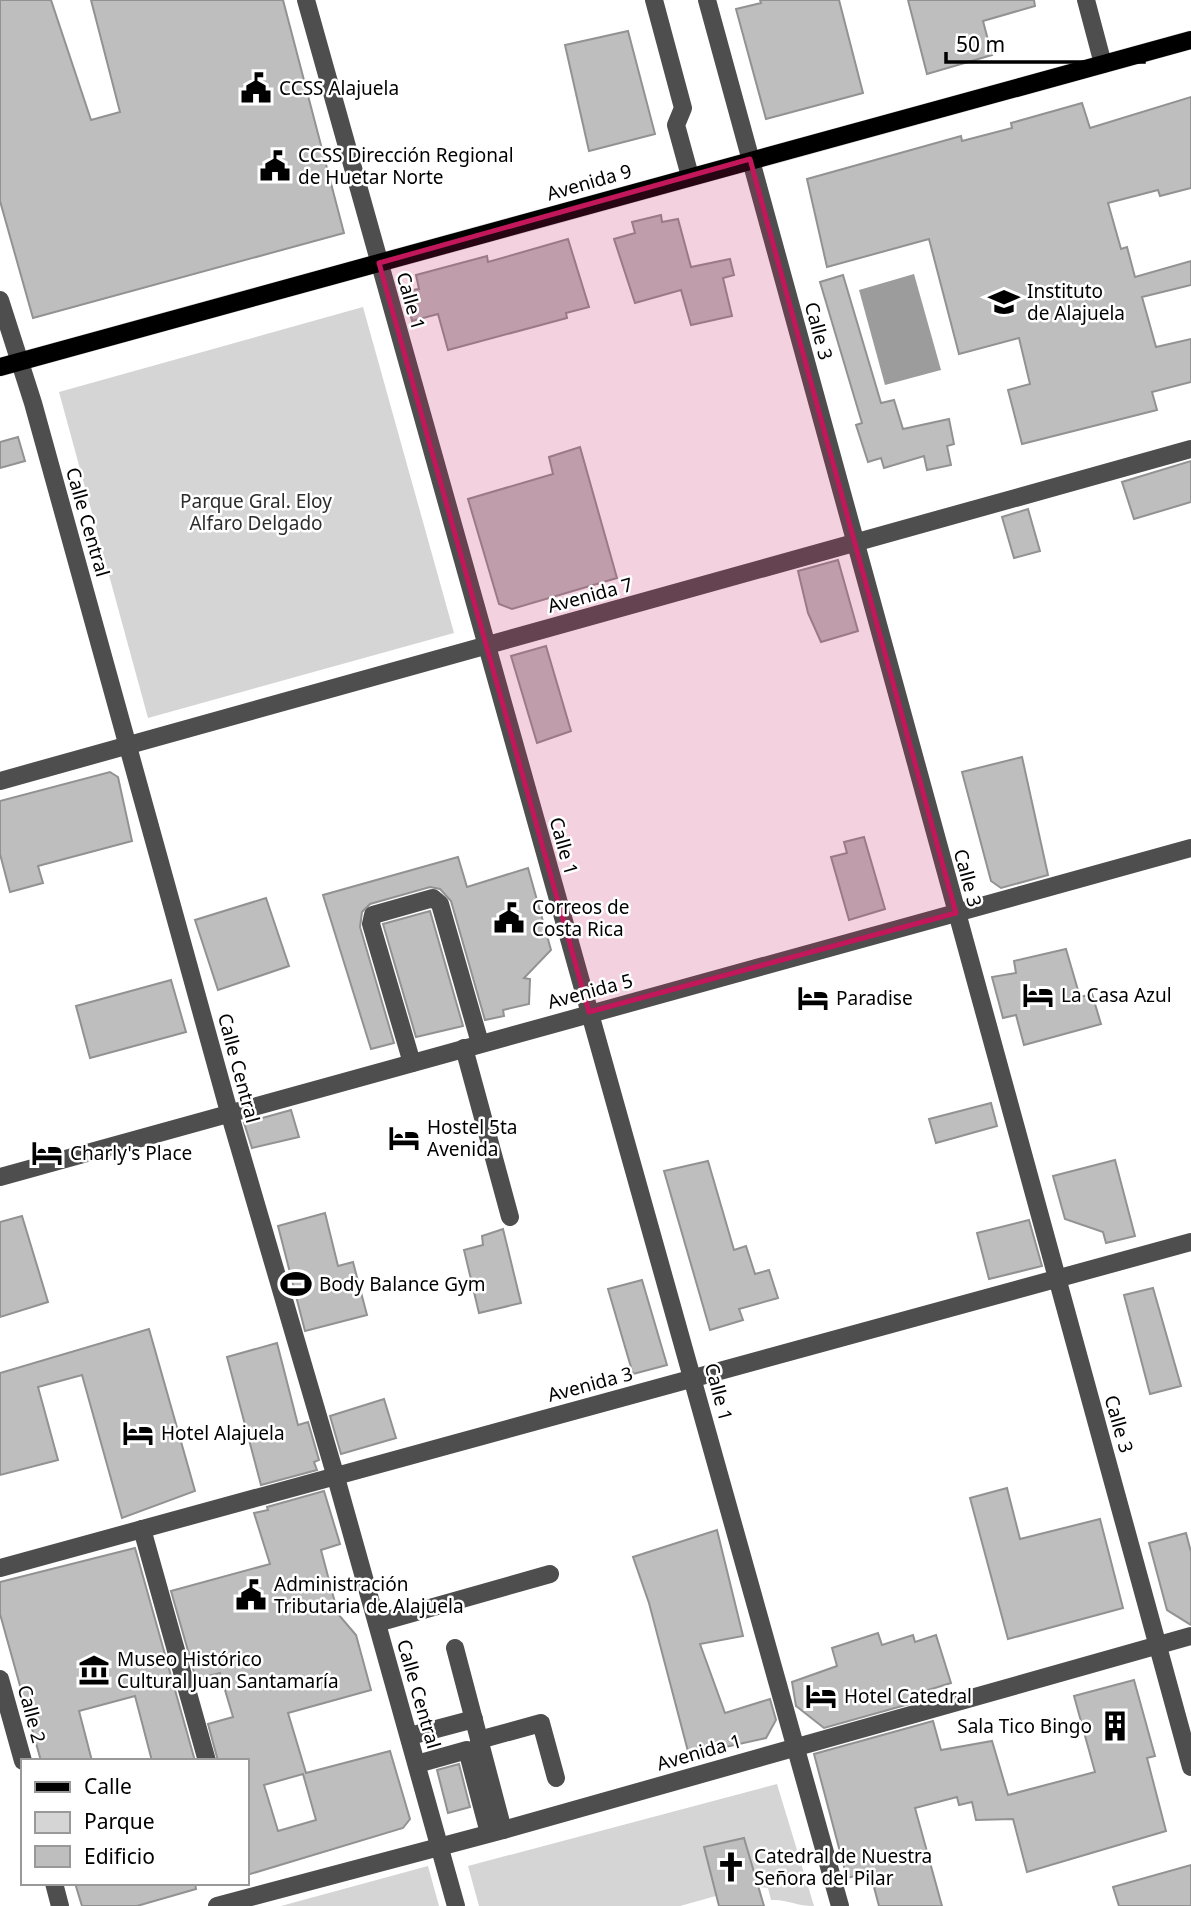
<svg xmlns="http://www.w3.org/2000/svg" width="1191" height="1906" viewBox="0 0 1191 1906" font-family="'Noto Sans',sans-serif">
<rect width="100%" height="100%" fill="#fff"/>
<g fill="#d5d5d5">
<path d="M363,307L454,633L148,718L59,392Z"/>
<path d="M777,1784L814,1906C796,1906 787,1899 771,1900L768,1888L759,1887L744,1838L704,1847L716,1896L680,1906H479L468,1866Z"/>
<path d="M428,1866L439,1906H281Z"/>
</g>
<path fill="#9c9c9c" d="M914,274L941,370L885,385L859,290Z"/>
<g fill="#bebebe" stroke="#929292" stroke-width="2" fill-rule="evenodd">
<path d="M0,0H51L91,120L120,112L91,0H283L344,233L33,318L0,201Z"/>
<path d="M760,0H839L863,93L766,119L736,9L761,3Z"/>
<path d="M908,0H1034L1035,6L983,21L992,55L927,74Z"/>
<path d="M628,31L655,134L589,151L565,45Z"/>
<path d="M1191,97V188L1160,196L1158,190L1108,203L1121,249L1127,247L1135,277L1191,261V285L1142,297L1156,347L1191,339V382L1152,392L1157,410L1022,444L1008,390L1030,384L1019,338L959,354L929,239L827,267L807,179L961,136L962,141L1012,128L1011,123L1082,103L1090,128Z"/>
<path d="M661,215L662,222L678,219L691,267L730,259L734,275L723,278L732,316L691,325L681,290L635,303L614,239L635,233L632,222Z"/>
<path d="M568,239L589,307L566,313L567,318L448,350L438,314L412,321L405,291L419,289L416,275L487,256L488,262Z"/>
<path d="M843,275L881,403L894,400L903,429L949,419L954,444L947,446L951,465L927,470L924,456L884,468L881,458L868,462L856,425L862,423L820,282Z"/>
<path d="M18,437L25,461L0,468V442Z"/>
<path d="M580,447L617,578L512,609L499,604L468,499L553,474L549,457Z"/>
<path d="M1191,461V502L1134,519L1122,482Z"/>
<path d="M1028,509L1040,551L1014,558L1002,517Z"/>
<path d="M838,560L858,631L821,642L808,613L798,571Z"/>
<path d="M546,646L571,731L537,743L511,656Z"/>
<path d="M1022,757L1048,875L1001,888L991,881L962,772Z"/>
<path d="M110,772L118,777L132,841L38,866L43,883L10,892L0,854V801Z"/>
<path d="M864,837L885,909L849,920L831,857L847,853L844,842Z"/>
<path d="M458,857L467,887L528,868L551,950L524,978L530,979L529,1004L503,1010L504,1016L485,1020L451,901L440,889L430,887L370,904L362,912L360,927L394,1043L371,1049L323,895Z"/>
<path d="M266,898L289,966L218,990L195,920Z"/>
<path d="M430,911L463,1026L416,1037L383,924Z"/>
<path d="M1066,949L1080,997L1092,994L1101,1024L1024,1045L1016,1015L1003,1018L992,977L1016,973L1014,961Z"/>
<path d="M171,980L186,1032L90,1058L76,1006Z"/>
<path d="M991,1103L997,1126L936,1143L929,1119Z"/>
<path d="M291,1110L299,1137L252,1148L244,1123Z"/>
<path d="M1115,1160L1135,1236L1106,1243L1103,1232L1065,1219L1053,1176Z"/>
<path d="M708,1161L734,1250L746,1246L755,1274L769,1270L778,1298L739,1309L743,1320L710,1330L664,1171Z"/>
<path d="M325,1213L338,1266L353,1262L367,1315L305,1331L278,1226Z"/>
<path d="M22,1216L48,1302L0,1317V1222Z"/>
<path d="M1029,1220L1042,1266L989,1279L977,1233Z"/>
<path d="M503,1229L521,1303L479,1313L464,1250L483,1245L482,1236Z"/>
<path d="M642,1280L667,1365L633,1374L608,1289Z"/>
<path d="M1153,1288L1181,1386L1150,1394L1124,1295Z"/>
<path d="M149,1329L195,1491L122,1518L82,1375L38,1387L58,1460L0,1475V1373Z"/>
<path d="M277,1343L298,1425L308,1422L319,1460L314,1462L317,1470L261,1485L227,1357Z"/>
<path d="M384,1399L396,1438L341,1454L330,1416Z"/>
<path d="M1007,1488L1020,1539L1100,1519L1123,1608L1008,1639L970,1498Z"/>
<path d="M324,1491L340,1544L321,1550L338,1614L356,1635L371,1690L288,1713L306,1773L390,1751L410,1819L403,1828L247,1875V1761H218L208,1724L233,1717L220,1673L196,1679L171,1591L270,1564L254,1513L268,1510L267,1507ZM303,1774L316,1820L278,1831L264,1785Z"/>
<path d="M717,1530L743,1636L700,1644L725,1713L770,1699L776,1720L766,1738L689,1755L649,1603L633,1557Z"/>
<path d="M1186,1533L1191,1552V1625L1167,1610L1149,1543Z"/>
<path d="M135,1548L195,1761H152L135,1696L79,1711L92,1761H41L0,1614V1582Z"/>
<path d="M878,1633L882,1645L913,1635L915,1642L936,1635L951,1683L925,1691L927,1699L824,1728L796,1706L792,1682L837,1666L832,1648Z"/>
<path d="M1134,1680L1155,1756L1147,1758L1166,1831L1027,1872L1013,1819L976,1820L972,1802L959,1805L957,1797L915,1808L942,1906H879L870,1872L847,1878L814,1754L933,1721L941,1750L992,1741L1008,1795L1095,1772L1074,1696Z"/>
<path d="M459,1764L470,1807L448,1813L437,1770Z"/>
<path d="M744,1838L764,1906H719L704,1847Z"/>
<path d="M1191,1865V1906H1119L1113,1887Z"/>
<path d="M75,1883H195L196,1889L137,1906H82Z"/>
</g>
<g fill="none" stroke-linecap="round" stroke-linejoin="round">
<g stroke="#dbdbdb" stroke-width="19">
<path id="major" d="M0,367L1191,40"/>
</g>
<g stroke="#4e4e4e" stroke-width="18">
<path d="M306,0L840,1906"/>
<path d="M654,0L683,108L676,125L690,176"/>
<path d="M707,0L1191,1767"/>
<path d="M1086,0L1103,64"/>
<path d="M0,300L33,403L229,1112L335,1474L456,1906"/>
<path d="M0,781L1191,449"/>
<path d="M464,1048L510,1217"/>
<path d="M412,1063L371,924L373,915L433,898L440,904L480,1043"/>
<path d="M0,1177L1191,848"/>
<path d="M142,1529L207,1761"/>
<path d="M0,1568L1191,1242"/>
<path d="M377,1623L550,1574"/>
<path d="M455,1648L503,1830"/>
<path d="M0,1679L23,1761"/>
<path d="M410,1736L474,1719"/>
<path d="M479,1740L541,1723L556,1778"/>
<path d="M417,1764L467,1750L489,1833"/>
<path d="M54,1883L60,1906"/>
<path d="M217,1906L503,1830L1191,1636"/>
</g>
<use href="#major" stroke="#000" stroke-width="18"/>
</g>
<path fill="#c2185b" fill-opacity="0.2" stroke="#c2185b" stroke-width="5" stroke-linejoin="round" d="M750,159L956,913L589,1012L379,263Z"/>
<defs>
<g id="civic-bare" transform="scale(2.415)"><path d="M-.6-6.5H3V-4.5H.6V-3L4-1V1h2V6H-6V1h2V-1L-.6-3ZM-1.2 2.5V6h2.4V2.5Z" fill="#000" stroke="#fff" stroke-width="2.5" paint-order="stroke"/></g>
<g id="school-bare" transform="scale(2.415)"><path d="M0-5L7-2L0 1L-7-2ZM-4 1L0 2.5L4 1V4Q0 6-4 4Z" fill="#000" stroke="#fff" stroke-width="2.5" paint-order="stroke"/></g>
<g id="hotel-bare" transform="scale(2.415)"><path d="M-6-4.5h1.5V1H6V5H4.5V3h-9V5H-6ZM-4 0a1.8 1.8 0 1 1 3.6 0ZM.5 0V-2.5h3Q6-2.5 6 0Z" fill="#000" stroke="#fff" stroke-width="2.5" paint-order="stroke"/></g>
<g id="stadium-bare" transform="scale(2.415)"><path d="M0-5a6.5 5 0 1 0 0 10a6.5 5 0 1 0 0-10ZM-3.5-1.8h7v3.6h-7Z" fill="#000" stroke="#fff" stroke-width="2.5" paint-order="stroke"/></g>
<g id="museum-bare" transform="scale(2.415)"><path d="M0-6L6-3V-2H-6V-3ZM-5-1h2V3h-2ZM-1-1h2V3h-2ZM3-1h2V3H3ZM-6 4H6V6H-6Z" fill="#000" stroke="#fff" stroke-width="2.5" paint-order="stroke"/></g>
<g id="building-bare" transform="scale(2.415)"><path d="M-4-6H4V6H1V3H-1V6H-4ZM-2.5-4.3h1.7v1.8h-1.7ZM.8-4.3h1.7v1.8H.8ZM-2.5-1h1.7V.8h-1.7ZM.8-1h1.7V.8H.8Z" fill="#000" stroke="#fff" stroke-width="2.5" paint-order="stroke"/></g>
<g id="church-bare" transform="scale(2.415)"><path d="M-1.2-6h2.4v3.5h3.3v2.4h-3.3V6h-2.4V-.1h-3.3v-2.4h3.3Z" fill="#000" stroke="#fff" stroke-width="2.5" paint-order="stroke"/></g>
</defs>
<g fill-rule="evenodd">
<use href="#civic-bare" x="256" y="88"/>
<use href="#civic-bare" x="275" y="166"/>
<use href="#school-bare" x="1004" y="302"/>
<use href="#civic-bare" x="509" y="918"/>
<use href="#hotel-bare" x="1038" y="995"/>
<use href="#hotel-bare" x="813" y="998"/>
<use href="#hotel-bare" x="404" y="1138"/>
<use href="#hotel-bare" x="47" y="1153"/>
<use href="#stadium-bare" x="296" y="1284"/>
<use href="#hotel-bare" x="138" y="1433"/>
<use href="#civic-bare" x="251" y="1595"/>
<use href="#museum-bare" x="94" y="1670"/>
<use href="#hotel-bare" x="821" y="1696"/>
<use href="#building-bare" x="1115" y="1726"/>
<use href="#church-bare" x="731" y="1867"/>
</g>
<g text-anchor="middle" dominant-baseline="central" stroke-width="5" stroke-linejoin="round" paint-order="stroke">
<g font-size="19" fill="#000" stroke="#fff" text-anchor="start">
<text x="279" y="88">CCSS Alajuela</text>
<text x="298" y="155">CCSS Dirección Regional<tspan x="298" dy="22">de Huetar Norte</tspan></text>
<text x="1027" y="291">Instituto<tspan x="1027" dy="22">de Alajuela</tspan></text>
<text x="532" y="907">Correos de<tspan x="532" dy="22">Costa Rica</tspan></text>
<text x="1061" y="995">La Casa Azul</text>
<text x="836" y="998">Paradise</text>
<text x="427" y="1127">Hostel 5ta<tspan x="427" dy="22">Avenida</tspan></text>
<text x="70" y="1153">Charly's Place</text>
<text x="319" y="1284">Body Balance Gym</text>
<text x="161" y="1433">Hotel Alajuela</text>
<text x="274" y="1584">Administración<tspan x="274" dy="22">Tributaria de Alajuela</tspan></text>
<text x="117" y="1659">Museo Histórico<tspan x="117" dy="22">Cultural Juan Santamaría</tspan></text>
<text x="844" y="1696">Hotel Catedral</text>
<text x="1092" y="1726" text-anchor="end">Sala Tico Bingo</text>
<text x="754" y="1856">Catedral de Nuestra<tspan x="754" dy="22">Señora del Pilar</tspan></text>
</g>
<g font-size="19" fill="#000" stroke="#fff">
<text transform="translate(589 182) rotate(-16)">Avenida 9</text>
<text transform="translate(411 301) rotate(74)">Calle 1</text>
<text transform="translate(819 331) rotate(75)">Calle 3</text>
<text transform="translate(88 522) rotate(74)">Calle Central</text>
<text transform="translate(590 595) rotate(-15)">Avenida 7</text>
<text transform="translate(564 846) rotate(74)">Calle 1</text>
<text transform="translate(968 878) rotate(75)">Calle 3</text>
<text transform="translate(590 991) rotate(-15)">Avenida 5</text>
<text transform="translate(239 1068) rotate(75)">Calle Central</text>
<text transform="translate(590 1384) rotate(-15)">Avenida 3</text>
<text transform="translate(719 1392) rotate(75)">Calle 1</text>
<text transform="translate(1119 1424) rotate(74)">Calle 3</text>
<text transform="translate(419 1694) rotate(74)">Calle Central</text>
<text transform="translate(32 1714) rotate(75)">Calle 2</text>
<text transform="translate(699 1752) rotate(-16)">Avenida 1</text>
</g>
<g font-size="19" fill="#2c2c2c" stroke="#fff">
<text x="256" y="501">Parque Gral. Eloy<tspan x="256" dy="22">Alfaro Delgado</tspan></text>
</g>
</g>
<rect x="21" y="1759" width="228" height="126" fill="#ffffff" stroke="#999999" stroke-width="2"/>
<rect x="35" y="1782" width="35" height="10" fill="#000000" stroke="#999999" stroke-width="2"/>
<text x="84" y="1794" font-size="21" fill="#000000">Calle</text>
<rect x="35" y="1812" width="35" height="21" fill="#d5d5d5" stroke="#999999" stroke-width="2"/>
<text x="84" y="1829" font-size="21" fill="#000000">Parque</text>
<rect x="35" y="1846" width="35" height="21" fill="#bebebe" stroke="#999999" stroke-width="2"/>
<text x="84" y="1864" font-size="21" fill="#000000">Edificio</text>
<path d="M946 52v10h198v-10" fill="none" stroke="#000000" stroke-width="3.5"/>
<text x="956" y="52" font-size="21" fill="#000000" stroke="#ffffff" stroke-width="5" paint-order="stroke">50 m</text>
</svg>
